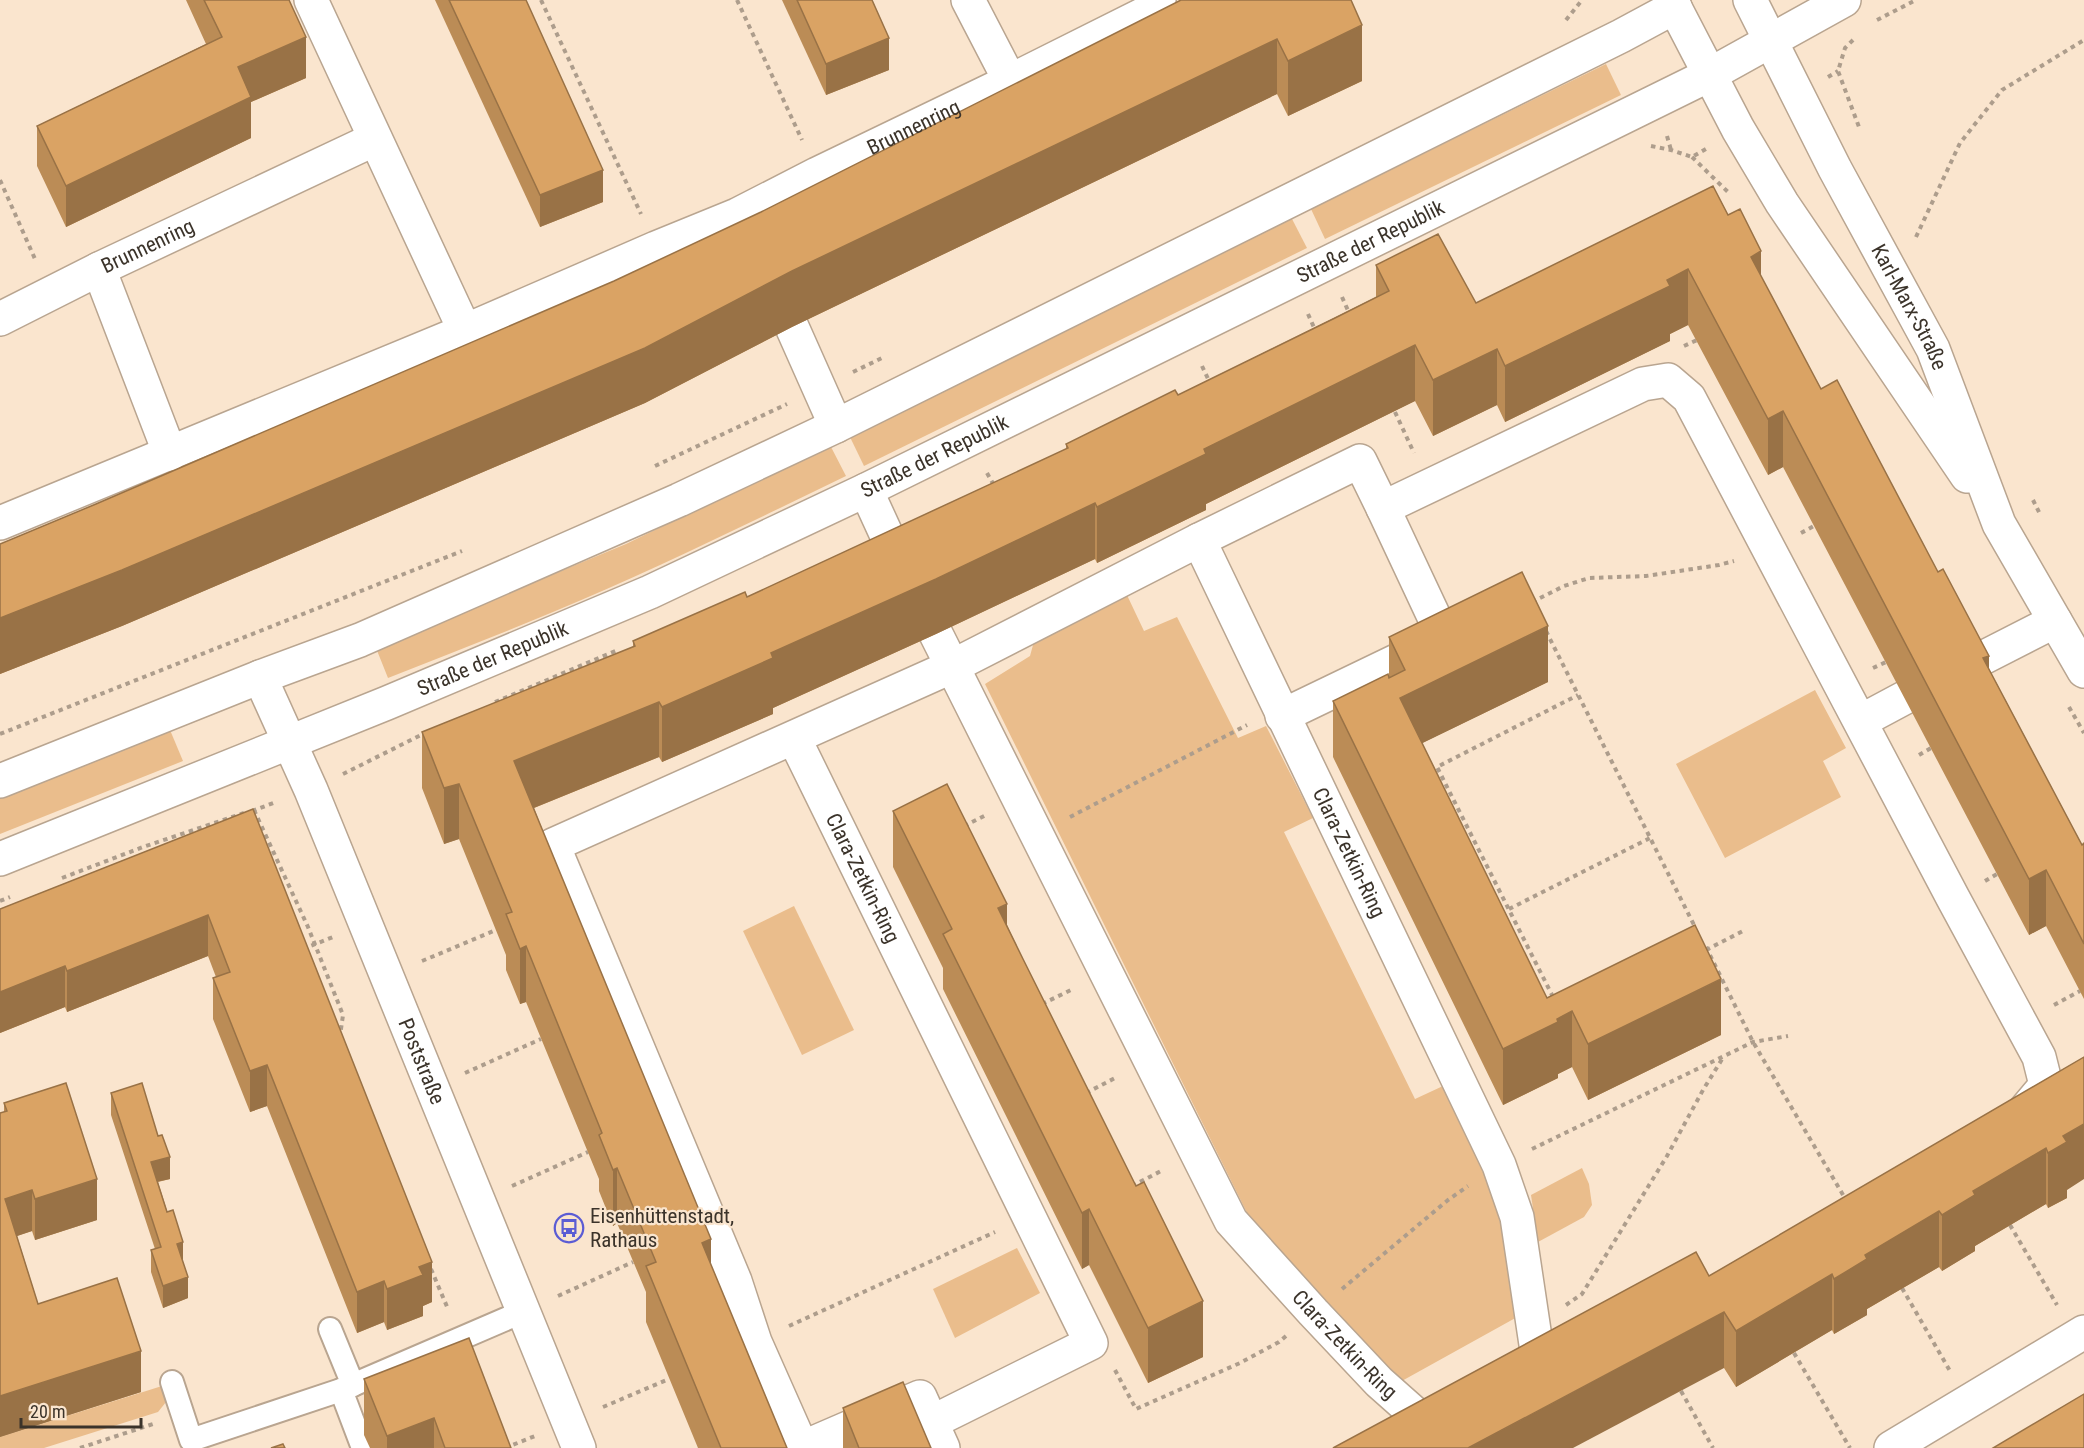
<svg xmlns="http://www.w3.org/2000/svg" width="2084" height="1448" viewBox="0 0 2084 1448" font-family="'Roboto Condensed',sans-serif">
<rect width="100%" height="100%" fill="#fae5ce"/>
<g fill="#eabd8c">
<path d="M1606,64L1621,95L1325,239L1311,209Z"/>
<path d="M1291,217L1307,248L864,466L849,435Z"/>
<path d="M830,445L846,476C749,523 652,571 553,612C498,635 443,656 388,678L376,648L626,544Z"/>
<path d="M1126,593L1144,631L1177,617L1238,738L1266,726L1313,818L1284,832L1415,1099L1443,1086L1501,1211L1519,1316L1400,1382L1249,1217L985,684L1030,656L1036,634Z"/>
<path d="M1815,690L1846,748L1823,761L1841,797L1725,858L1676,764Z"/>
<path d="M170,730L183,761L0,834V798Z"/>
<path d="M794,906L854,1030L802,1055L743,931Z"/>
<path d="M1582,1168L1589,1184L1592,1205L1584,1217L1538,1242L1531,1195Z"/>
<path d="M1017,1248L1040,1293L955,1338L933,1289Z"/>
<path d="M162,1386L166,1402L158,1412L44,1448H0V1437Z"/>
</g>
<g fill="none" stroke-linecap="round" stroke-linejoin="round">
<g stroke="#b9a590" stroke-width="26">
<g id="service">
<path d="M330,1329L353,1385"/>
<path d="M172,1382L191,1440L341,1390"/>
<path d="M363,1448L341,1390L522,1312"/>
</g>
</g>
<g stroke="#b9a590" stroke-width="36">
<g id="minor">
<path id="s1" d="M311,0L465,331L656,248L737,215L817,174L1010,81L968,0"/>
<path d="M1010,81L1144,14L1159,0"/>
<path d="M0,319L99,269"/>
<path d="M792,327L836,426"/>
<path id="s2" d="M170,454L99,269L375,139"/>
<path d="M866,490L904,573"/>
<path d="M0,523L465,331"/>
<path d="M1199,540L1360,461L1383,508L1643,384L1668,380L1689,398L1953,898L2039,1057L2046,1085L2020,1116"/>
<path id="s3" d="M936,634L1231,1221L1313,1312L1379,1382L1432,1429L1442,1424"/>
<path d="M1965,667L2055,621"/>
<path id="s4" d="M260,677L311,790L579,1448"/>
<path d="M1282,716L1444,638L1383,508"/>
<path d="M1861,721L1904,698"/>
<path id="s5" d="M794,738L1091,1343L932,1422"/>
<path id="s6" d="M802,1448L755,1342L735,1281L553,845L953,666L1199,540L1499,1165L1517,1217L1540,1371L1531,1376"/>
<path d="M802,1448L920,1397L943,1448"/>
<path d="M1891,1448L2084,1332"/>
</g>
</g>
<g stroke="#b9a590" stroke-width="36">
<g id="tertiary">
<path d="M0,781L260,677L360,640L679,500L836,426L1621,36L1675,7"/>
<path id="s7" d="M0,859L387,703L650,592L866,490L1709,75"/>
</g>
</g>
<g stroke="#b9a590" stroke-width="36">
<path id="secondary" d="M1709,75L1844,0"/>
</g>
<g stroke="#b9a590" stroke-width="36">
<g id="primary">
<path d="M1671,0L1738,129L1782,203L1967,476"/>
<path id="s8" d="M1750,0L1835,169L1933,349L1999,524L2084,671"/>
</g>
</g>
<g stroke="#ad9d8c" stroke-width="4" stroke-dasharray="4.5 4.5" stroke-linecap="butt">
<path d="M541,0L641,214"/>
<path d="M737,0L802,140"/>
<path d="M1566,20L1582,0"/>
<path d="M1877,20L1916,0"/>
<path d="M1853,40L1845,48L1838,71L1859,127"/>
<path d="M1828,77L1838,71"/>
<path d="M1667,136L1671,150"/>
<path d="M1651,146L1671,150L1692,157L1706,149"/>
<path d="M1692,157L1730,194"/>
<path d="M0,180L35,259"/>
<path d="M1916,237L1960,143L2002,90L2084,40"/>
<path d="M1342,297L1350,315"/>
<path d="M1308,314L1316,332"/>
<path d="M1684,346L1697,340"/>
<path d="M1202,366L1210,383"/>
<path d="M853,372L884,357"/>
<path d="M1395,412L1414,453"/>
<path d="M655,466L787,404"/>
<path d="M987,473L995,487"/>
<path d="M2033,500L2040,514"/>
<path d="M1801,533L1814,526"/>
<path d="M1532,602L1564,586L1589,578L1646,576L1719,565L1734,561"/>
<path d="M1546,631L1695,927"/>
<path d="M1873,668L1886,662"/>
<path d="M495,702L618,650"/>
<path d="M2069,707L2084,733"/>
<path d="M0,734L462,551"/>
<path d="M1919,755L1931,748"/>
<path d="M343,774L425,733"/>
<path d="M254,810L308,927L343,1015L340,1036"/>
<path d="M252,811L276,802"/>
<path d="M1070,817L1247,725"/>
<path d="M964,826L986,815"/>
<path d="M62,878L143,847L244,813"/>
<path d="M1985,881L1997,874"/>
<path d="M0,901L10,897"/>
<path d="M1509,909L1650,838"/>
<path d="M1706,947L1753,1042L1846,1200"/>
<path d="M303,949L333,937"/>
<path d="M1706,950L1743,931"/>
<path d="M422,961L496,930"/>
<path d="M1553,997L1437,767L1578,695"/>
<path d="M1042,1004L1073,989"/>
<path d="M2054,1005L2080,991"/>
<path d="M465,1073L541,1039"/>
<path d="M1086,1093L1117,1077"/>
<path d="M1532,1149L1753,1042L1788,1036"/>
<path d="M512,1186L588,1152"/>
<path d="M1132,1186L1163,1170"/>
<path d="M2010,1225L2057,1305"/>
<path d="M431,1269L448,1309"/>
<path d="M1902,1288L1950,1371"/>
<path d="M1342,1289L1448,1200L1468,1186"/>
<path d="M558,1296L633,1262"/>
<path d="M1566,1305L1582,1294L1667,1156L1703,1090L1724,1056"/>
<path d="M789,1326L995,1232"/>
<path d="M1794,1353L1850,1448"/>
<path d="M1115,1370L1136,1409L1240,1363L1279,1342L1286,1336"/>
<path d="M1681,1391L1713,1448"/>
<path d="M603,1407L669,1379"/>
<path d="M80,1448L153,1424"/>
<path d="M505,1448L535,1436"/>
</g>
<use href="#service" stroke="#fff" stroke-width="22"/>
<use href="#minor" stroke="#fff" stroke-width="33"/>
<use href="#tertiary" stroke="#fff" stroke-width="33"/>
<use href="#secondary" stroke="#fff" stroke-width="33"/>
<use href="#primary" stroke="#fff" stroke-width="33"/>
</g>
<g fill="#bb8c56">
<path d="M186,0H289L306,78L251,102V138L66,227L37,166V126L206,44Z"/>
<path d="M435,0H526L603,202L540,227Z"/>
<path d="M782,0H872L889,70L826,95Z"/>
<path d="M1351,0L1362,81L1288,116L1277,94L792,327L645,403L122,626L0,674V544Z"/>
<path d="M1713,186L1821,389L1989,669L2082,845L2084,843V999L2046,926L2029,935L1783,467L1768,475L1688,325L1670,334V341L1505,422L1497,405L1433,436L1415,401L1206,504V510L1097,563L1095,559L936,634L773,708V714L662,762L659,757L534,808L711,1265L787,1448H698L646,1322V1292L617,1223L613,1226L599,1191V1179L526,1002L520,1004L506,970V955L459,839L444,844L422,788V732L633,647V641L747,597L1066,449V444L1178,395L1376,297V265L1476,303Z"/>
<path d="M1389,637L1548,682L1422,743L1547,998L1721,1035L1588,1100L1572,1067L1558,1074V1078L1503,1105L1333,757V701L1389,677Z"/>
<path d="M253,809L432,1302L423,1306V1316L387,1330L384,1322L357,1333L267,1106L250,1112L213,1019V978L216,977L208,956L67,1012L65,1007L0,1033V909Z"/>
<path d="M893,811L1007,925L1203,1357L1148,1383L1089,1265L1082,1269L943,989V968L893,867Z"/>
<path d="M2084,1057L2067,1190V1198L2048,1208L2046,1204L1975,1246V1251L1942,1271L1939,1267L1867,1309V1315L1834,1334L1832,1330L1736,1387L1724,1368L1709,1276Z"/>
<path d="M111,1093L158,1136L170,1179L158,1182L183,1262L188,1298L163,1308L151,1272V1250L155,1249L111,1115Z"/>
<path d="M4,1103L97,1220L35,1240L32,1231L17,1236L38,1304L141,1392L0,1437V1113L4,1112Z"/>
<path d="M364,1379L511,1448H370L364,1435Z"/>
<path d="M843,1408L931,1448H843Z"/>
</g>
<g fill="#997246">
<path d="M1362,25V81L1288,116V61Z"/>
<path d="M306,37V78L251,102V138L66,227V186L238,67Z"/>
<path d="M889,38V70L826,95V64Z"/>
<path d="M1277,39V94L792,327L645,403L122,626L0,674V618L792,271Z"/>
<path d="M603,170V202L540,227V195Z"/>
<path d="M1761,251V307L1751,257Z"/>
<path d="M1688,269V325L1670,334V341L1505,422V366Z"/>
<path d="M1415,345V401L1206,504V510L1097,563V507L1204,449Z"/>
<path d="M1497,349V405L1433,436V380Z"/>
<path d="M1783,411V467L1768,475V419Z"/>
<path d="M1095,503V559L936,634L773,708V714L662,762V707L771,653Z"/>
<path d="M1548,626V682L1400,754V698Z"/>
<path d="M1989,656V711L1983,658Z"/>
<path d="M659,702V757L514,816V761Z"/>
<path d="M459,784V839L444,844V788Z"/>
<path d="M2046,870V926L2029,935V879Z"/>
<path d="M1007,904V960L998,908Z"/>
<path d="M208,915V956L67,1012V971Z"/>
<path d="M526,946V1002L520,1004V949Z"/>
<path d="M65,966V1007L0,1033V992Z"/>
<path d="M1721,979V1035L1588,1100V1044Z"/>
<path d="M1572,1011V1067L1558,1074V1078L1503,1105V1049Z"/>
<path d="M267,1065V1106L250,1112V1071Z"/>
<path d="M2084,1124V1179L2067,1190V1198L2048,1208V1153L2063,1136Z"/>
<path d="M2046,1148V1204L1975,1246V1251L1942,1271V1215L1973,1191Z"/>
<path d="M170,1157V1179L151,1183V1162Z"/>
<path d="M617,1168V1223L613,1226V1170Z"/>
<path d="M97,1179V1220L35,1240V1199Z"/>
<path d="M32,1190V1231L5,1240V1199Z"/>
<path d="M1089,1209V1265L1082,1269V1213Z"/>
<path d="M1939,1211V1267L1867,1309V1315L1834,1334V1279L1865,1255Z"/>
<path d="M711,1239V1295L702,1243Z"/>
<path d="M183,1242V1263L177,1244Z"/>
<path d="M432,1262V1302L423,1306V1316L387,1330V1289L419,1267Z"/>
<path d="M1832,1274V1330L1736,1387V1331Z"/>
<path d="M188,1277V1298L163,1308V1286Z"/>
<path d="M384,1281V1322L357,1333V1292Z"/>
<path d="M1203,1301V1357L1148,1383V1328Z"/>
<path d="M1724,1312V1368L1573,1448H1468Z"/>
<path d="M141,1351V1392L0,1437V1396Z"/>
<path d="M434,1418V1448H387V1436Z"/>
</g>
<g fill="#daa364" stroke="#997246" stroke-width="1.5">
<path d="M204,0H289L306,37L238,67L251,97L66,186L37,126L222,37Z"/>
<path d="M449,0H526L603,170L540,195Z"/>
<path d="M797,0H872L889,38L826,64Z"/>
<path d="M1181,0H1351L1362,25L1288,61L1277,39L792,271L645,348L122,570L0,618V544L96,504L614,281L761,212Z"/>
<path d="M1713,186L1728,215L1740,209L1761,251L1751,257L1821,389L1837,380L1938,572L1943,569L1989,656L1983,658L2082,845L2084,843V944L2046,870L2029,879L1783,411L1768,419L1688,269L1667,280L1670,286L1505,366L1497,349L1433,380L1415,345L1204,449L1206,454L1097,507L1095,503L936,579L771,653L773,658L662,707L659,702L514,761L711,1239L702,1243L787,1448H721L646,1266L656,1262L617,1168L613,1170L599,1135L602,1133L526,946L520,949L506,914L512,912L459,784L444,788L422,732L635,646L633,641L745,592L747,597L1068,448L1066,444L1175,390L1178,395L1335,318L1389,291L1376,265L1438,234L1476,303Z"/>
<path d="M1522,572L1548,626L1400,698L1547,998L1695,925L1721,979L1588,1044L1572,1011L1557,1019L1558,1022L1503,1049L1333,701L1388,674L1389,678L1405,670L1389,637Z"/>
<path d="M947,784L1007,904L998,908L1023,959L1136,1186L1144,1182L1203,1301L1148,1328L1089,1209L1082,1213L943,934L952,929L893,811Z"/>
<path d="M253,809L432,1262L419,1267L423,1275L387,1289L384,1281L357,1292L267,1065L250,1071L213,978L230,972L208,915L67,971L65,966L0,992V909Z"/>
<path d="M2084,1057V1124L2063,1136L2067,1142L2048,1153L2046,1148L1973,1191L1975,1195L1942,1215L1939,1211L1865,1255L1867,1259L1834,1279L1832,1274L1736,1331L1724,1312L1468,1448H1333L1696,1252L1709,1276Z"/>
<path d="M66,1083L97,1179L35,1199L32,1190L5,1199L38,1304L117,1278L141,1351L0,1396V1113L7,1111L4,1103Z"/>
<path d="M142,1083L158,1136L162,1135L170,1157L151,1162L167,1212L173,1210L183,1242L177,1244L188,1277L163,1286L151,1250L161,1247L111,1093Z"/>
<path d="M469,1338L511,1448H445L434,1418L387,1436L364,1379Z"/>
<path d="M903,1382L931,1448H859L843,1408Z"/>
<path d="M2084,1394V1448H1993Z"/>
<path d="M283,1444L285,1448H271Z"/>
</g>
<defs>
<g id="bus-ring" transform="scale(1.5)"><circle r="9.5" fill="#fae5ce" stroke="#5b5cd4" stroke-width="1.5"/><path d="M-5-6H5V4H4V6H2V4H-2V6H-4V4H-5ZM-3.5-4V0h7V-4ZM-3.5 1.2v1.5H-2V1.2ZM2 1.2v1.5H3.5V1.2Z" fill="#5b5cd4"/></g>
</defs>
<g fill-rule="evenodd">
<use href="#bus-ring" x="569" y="1228"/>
</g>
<g text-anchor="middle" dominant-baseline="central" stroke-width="4.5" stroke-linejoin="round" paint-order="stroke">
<g font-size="21" fill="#3b332a" stroke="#fae5ce">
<text stroke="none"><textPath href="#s1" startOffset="858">Brunnenring</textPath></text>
<text stroke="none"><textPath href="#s7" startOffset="1504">Straße der Republik</textPath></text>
<text stroke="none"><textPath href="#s2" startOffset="252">Brunnenring</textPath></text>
<text stroke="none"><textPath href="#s8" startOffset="346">Karl-Marx-Straße</textPath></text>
<text stroke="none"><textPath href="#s7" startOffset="1018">Straße der Republik</textPath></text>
<text stroke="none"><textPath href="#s7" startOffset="532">Straße der Republik</textPath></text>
<text stroke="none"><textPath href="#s6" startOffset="1714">Clara-Zetkin-Ring</textPath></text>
<text stroke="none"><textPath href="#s5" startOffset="156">Clara-Zetkin-Ring</textPath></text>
<text stroke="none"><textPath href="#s4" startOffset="417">Poststraße</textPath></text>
<text stroke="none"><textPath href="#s3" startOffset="825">Clara-Zetkin-Ring</textPath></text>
</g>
<g font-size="21" fill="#3b332a" stroke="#fae5ce" text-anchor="start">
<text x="590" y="1216">Eisenhüttenstadt,<tspan x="590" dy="24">Rathaus</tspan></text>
</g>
</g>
<path d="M21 1418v9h120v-9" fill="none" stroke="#3b332a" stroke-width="3"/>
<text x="30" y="1418" font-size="18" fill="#3b332a" stroke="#fae5ce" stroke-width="4.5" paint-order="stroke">20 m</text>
</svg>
